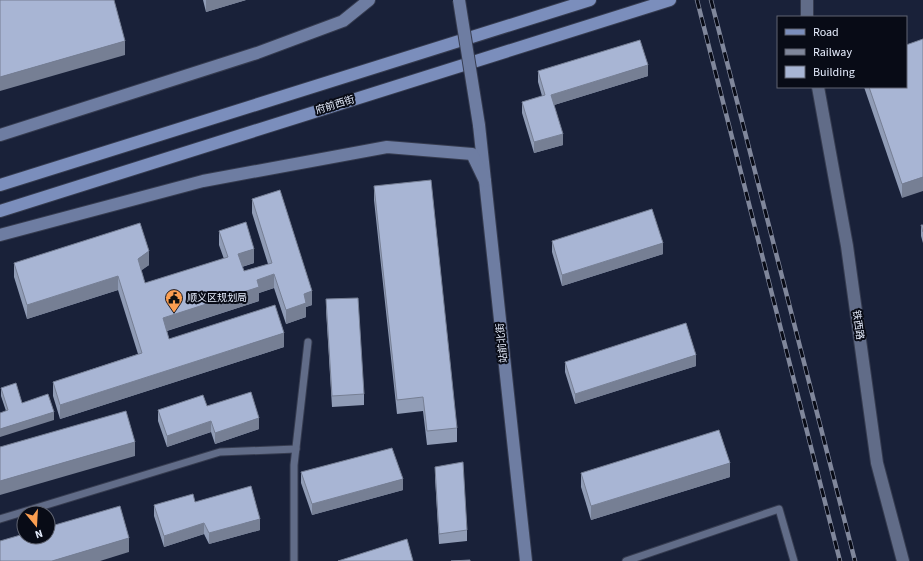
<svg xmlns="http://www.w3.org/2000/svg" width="923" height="561" viewBox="0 0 923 561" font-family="'Source Sans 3','Noto Sans SC',sans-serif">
<rect width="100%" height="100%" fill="#192139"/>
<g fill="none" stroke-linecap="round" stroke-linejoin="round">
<g stroke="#363c50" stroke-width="9">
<g id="lane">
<path d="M0,519L220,452L296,449"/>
<path d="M294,561V465L308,342"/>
<path d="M626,561L779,509L794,561"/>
</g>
</g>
<g stroke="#363c50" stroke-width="14">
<g id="street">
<path d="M807,0V17"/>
<path d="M818,87L847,246L877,463L903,561"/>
</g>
</g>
<g stroke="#363c50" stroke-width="14">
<g id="secondary">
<path d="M479,125L526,561"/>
<path d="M0,135L257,53L343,21L369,0"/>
<path d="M0,235L203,181L387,147L472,154L485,181"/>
</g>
</g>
<g stroke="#363c50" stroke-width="14">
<g id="primary">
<path d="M0,185L590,0"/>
<path d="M0,211L670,0"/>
</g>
</g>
<use href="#lane" stroke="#616c88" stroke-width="7"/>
<use href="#street" stroke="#616c88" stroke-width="12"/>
<use href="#secondary" stroke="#6e7da2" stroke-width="12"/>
<use href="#primary" stroke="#7b8ebc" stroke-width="12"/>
<g stroke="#80879b" stroke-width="4.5">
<g id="rail">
<path d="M697,0L840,561"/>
<path d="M711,0L855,561"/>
</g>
</g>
<use href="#rail" stroke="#080b16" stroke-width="3" stroke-dasharray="9" stroke-linecap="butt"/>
<g stroke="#363c50" stroke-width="14" stroke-linecap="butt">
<path id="secondary-bridge" d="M459,0L479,125"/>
</g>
<use href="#secondary-bridge" stroke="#6e7da2" stroke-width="12"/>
</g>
<g fill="#909cb6">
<path d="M203,0H246L206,12Z"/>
<path d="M538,71L648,76L554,105L563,145L534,153L522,113V102L542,96L538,82Z"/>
<path d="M864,87H906L902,198Z"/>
<path d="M374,186L457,428V442L427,445L423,411L397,414L374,200Z"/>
<path d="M252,199L312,305L306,307V317L286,324L274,288L259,293V301L167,331L169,339L284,347L60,419L53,396V382L138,354L118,290L27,319L14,277V263L149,265L141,270L145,283L224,259L219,245V231L254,263L242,267L244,271L268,264L252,213Z"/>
<path d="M921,225H923V243L921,236Z"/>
<path d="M552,241L663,254L562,286L552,252Z"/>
<path d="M326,299L364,394V405L332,407L326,310Z"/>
<path d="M565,362L696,366L575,404L565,372Z"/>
<path d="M1,388L22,403L54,420L6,411L1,396Z"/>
<path d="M207,406L259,429L215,444L211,432L167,447L158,421V410Z"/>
<path d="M435,467L467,530V541L439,544L435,478Z"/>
<path d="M301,472L403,490L312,515L301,483Z"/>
<path d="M581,473L730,477L591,520L581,487Z"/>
<path d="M195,502L260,530L209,544L204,534L164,547L154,516V505Z"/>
</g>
<g fill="#767f94">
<path d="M206,0H246L206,12Z"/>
<path d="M125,41V55L0,91V77Z"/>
<path d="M648,65V76L551,106V95Z"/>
<path d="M563,134V145L534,153V142Z"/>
<path d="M923,177V191L902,198V184Z"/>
<path d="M663,243V254L562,286V275Z"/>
<path d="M254,249V263L238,268V254Z"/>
<path d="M149,251V265L138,273V259Z"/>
<path d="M274,274V288L259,293V301L163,332V318L257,280Z"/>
<path d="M118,276V290L27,319V305Z"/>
<path d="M312,291V305L306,307V317L286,324V310L304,294Z"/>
<path d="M284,333V347L60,419V405Z"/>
<path d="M696,355V366L575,404V394Z"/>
<path d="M54,412V420L0,437V429Z"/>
<path d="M259,418V429L215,444V433Z"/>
<path d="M211,421V432L167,447V436Z"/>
<path d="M135,442V456L0,495V481Z"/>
<path d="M730,463V477L591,520V506Z"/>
<path d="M403,479V490L312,515V504Z"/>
<path d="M260,519V530L209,544V533Z"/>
<path d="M204,523V534L164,547V536Z"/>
<path d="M129,538V552L100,561H52Z"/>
</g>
<g fill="#a8b5d4" stroke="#767f94">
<path d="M0,0H114L125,41L0,77Z"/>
<path d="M923,39V177L902,184L869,87H906V45Z"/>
<path d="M640,40L648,65L551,95L563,134L534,142L522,102L545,95L538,71Z"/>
<path d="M431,180L457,428L427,431L423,397L397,400L374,186Z"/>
<path d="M280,190L312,291L304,294L306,303L286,310L274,274L257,280L259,287L163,318L169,339L275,305L284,333L60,405L53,382L142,353L118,276L27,305L14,263L140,223L149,251L138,259L145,283L228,257L219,231L246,222L254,249L238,254L244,271L272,263L252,199Z"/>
<path d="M652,209L663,243L562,275L552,241Z"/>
<path d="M921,225H923V232Z"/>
<path d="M358,298L364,394L332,396L326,299Z"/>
<path d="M686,323L696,355L575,394L565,362Z"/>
<path d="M16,383L22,403L48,394L54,412L0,429V413L8,410L1,388Z"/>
<path d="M251,392L259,418L215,433L211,421L167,436L158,410L203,395L207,406Z"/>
<path d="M126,411L135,442L0,481V447Z"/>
<path d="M719,430L730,463L591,506L581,473Z"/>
<path d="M392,448L403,479L312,504L301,472Z"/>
<path d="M463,462L467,530L439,534L435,467Z"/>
<path d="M251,486L260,519L209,533L204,523L164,536L154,505L193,494L195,502Z"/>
<path d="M120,506L129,538L52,561H0V541L24,534V537H48V527Z"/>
<path d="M407,539L413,561H338Z"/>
<path d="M470,560V561H451Z"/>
</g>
<defs>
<g id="civic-pin" transform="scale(0.9)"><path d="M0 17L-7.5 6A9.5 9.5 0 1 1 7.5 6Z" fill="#fb9e51" stroke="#080b16"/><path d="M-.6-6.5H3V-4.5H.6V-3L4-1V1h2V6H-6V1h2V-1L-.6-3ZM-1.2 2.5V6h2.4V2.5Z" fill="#111"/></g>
</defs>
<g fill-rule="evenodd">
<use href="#civic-pin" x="174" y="298"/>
</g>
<g text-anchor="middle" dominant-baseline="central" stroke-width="4" stroke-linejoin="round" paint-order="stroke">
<g font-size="10" fill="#e6edfd" stroke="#080b16">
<text transform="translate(335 105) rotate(-17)">府前西街</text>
<text transform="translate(858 325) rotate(82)">铁西路</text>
<text transform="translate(502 343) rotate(-96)">站前北街</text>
</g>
<g font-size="10" fill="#e6edfd" stroke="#080b16" text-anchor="start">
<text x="187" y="298">顺义区规划局</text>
</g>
</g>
<rect x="777" y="16" width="130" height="72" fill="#080b16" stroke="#616572"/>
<rect x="785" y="29" width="20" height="6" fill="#7b8ebc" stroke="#616572"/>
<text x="813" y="36" font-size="12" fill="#e6edfd">Road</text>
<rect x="785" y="49" width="20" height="6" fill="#80879b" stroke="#616572"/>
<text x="813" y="56" font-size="12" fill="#e6edfd">Railway</text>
<rect x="785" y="66" width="20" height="12" fill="#a8b5d4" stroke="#616572"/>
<text x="813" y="76" font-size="12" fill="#e6edfd">Building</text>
<g transform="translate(36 525) rotate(162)"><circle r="19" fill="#080b16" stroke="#616572"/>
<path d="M0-3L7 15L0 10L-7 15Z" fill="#fb9e51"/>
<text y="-6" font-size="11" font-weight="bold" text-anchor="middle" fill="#e6edfd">N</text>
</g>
</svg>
